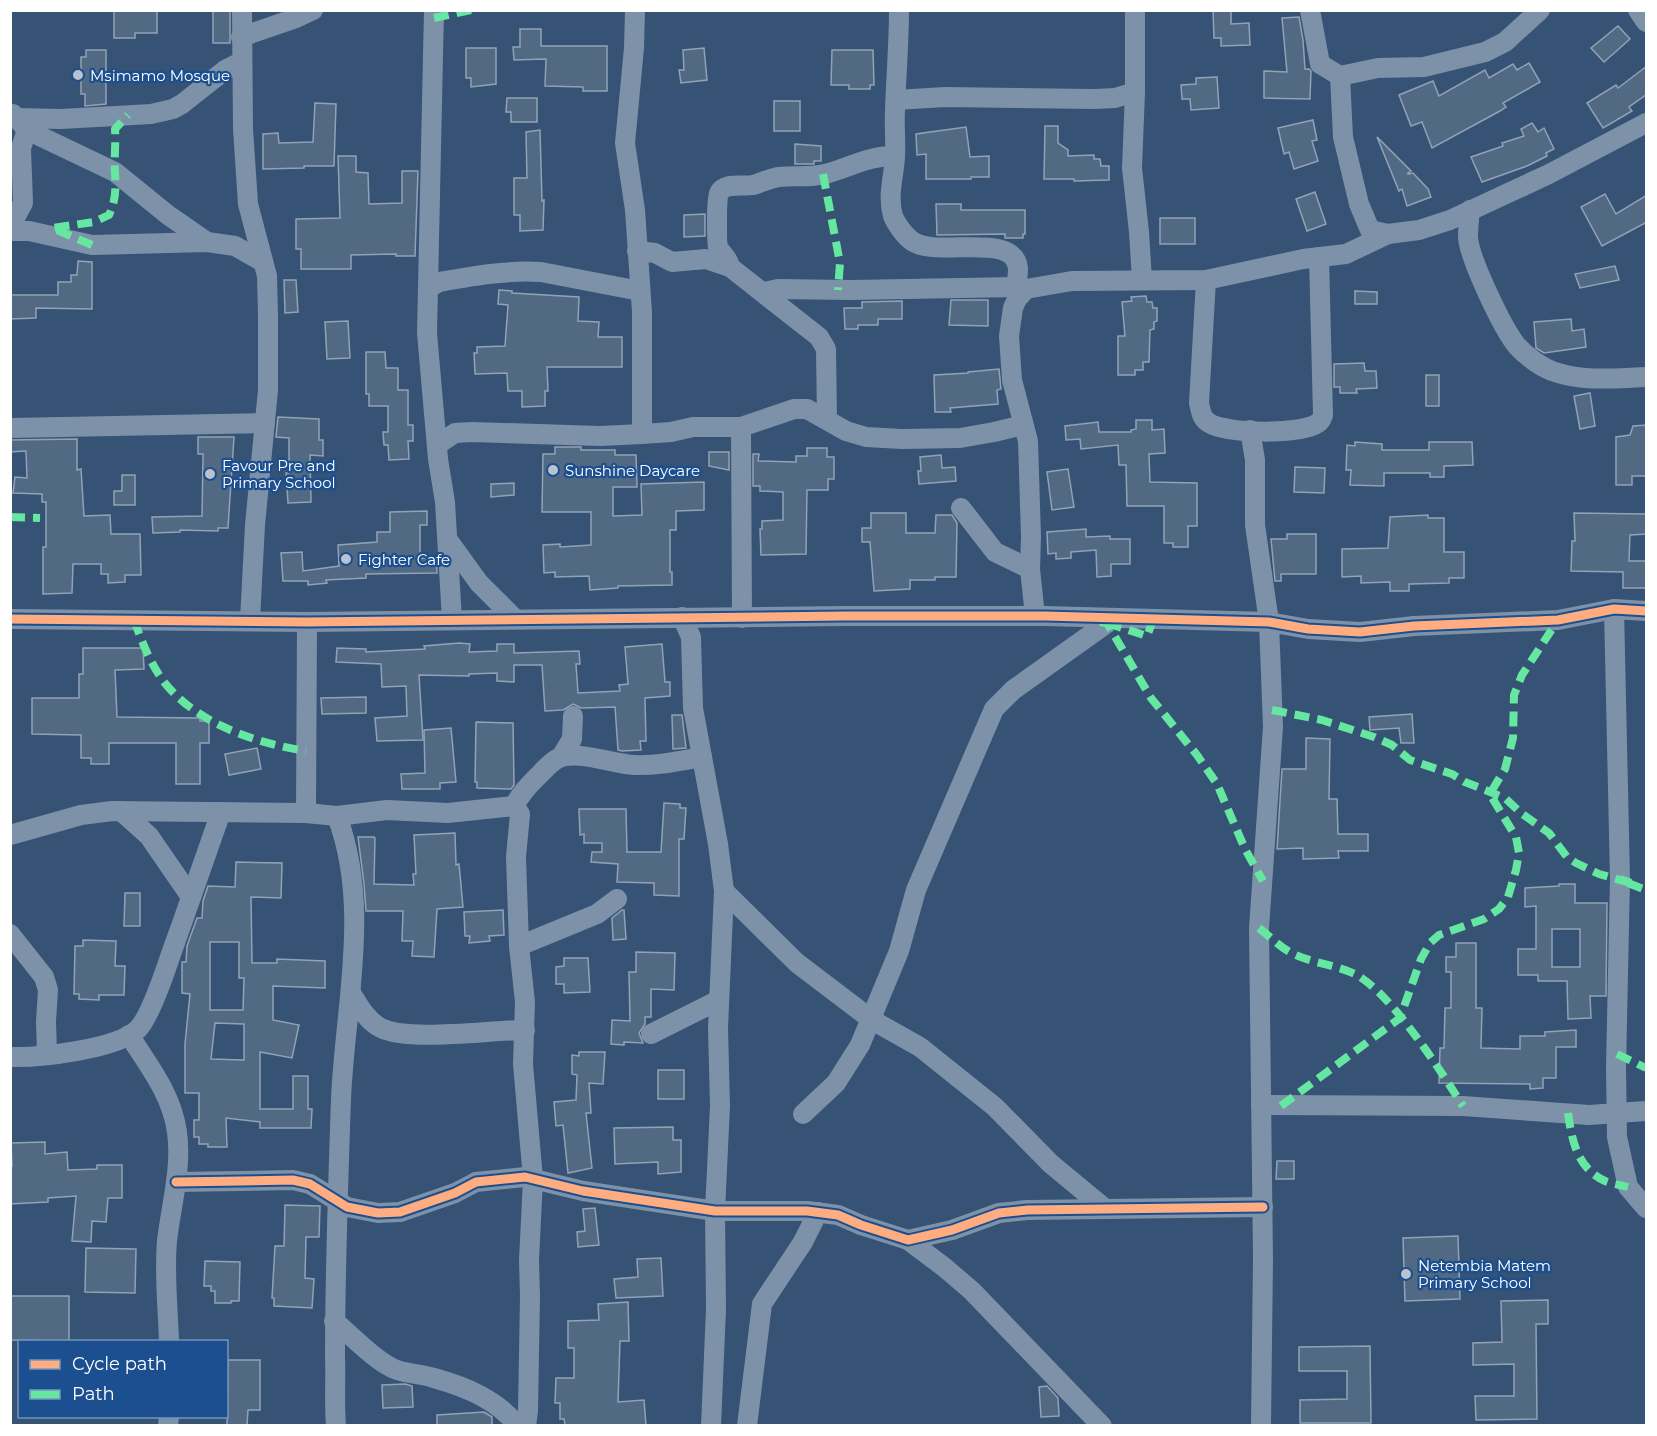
<svg xmlns="http://www.w3.org/2000/svg" width="1657" height="1436" viewBox="0 0 1657 1436" font-family="Montserrat,sans-serif">
<rect width="100%" height="100%" fill="#365274"/>
<g fill="#526984" stroke="#92a2b6" stroke-width="1.5" fill-rule="evenodd">
<path d="M114,10H157V33H135V38H114Z"/>
<rect x="213" y="10" width="17" height="33"/>
<path d="M1213,10H1231V24L1249,23L1250,45L1221,46V38H1214Z"/>
<path d="M1299,17L1303,40L1305,69H1309L1311,71L1310,99L1264,98V71L1287,72L1282,18Z"/>
<path d="M1618,26L1630,39L1604,62L1591,48Z"/>
<path d="M520,29H541V46H607V91H583V87L545,86L546,59L514,60L513,47H520Z"/>
<path d="M466,48H496V84L471,87V78H466Z"/>
<path d="M704,48L707,80L681,83L679,70H684L683,50Z"/>
<path d="M86,50H106V104L85,106V94H81V57H86Z"/>
<path d="M832,50H873L874,85H870V89H849V85H831Z"/>
<path d="M1529,63L1540,82L1503,103L1506,107L1500,111L1432,148L1422,122L1411,126L1399,95L1433,81L1439,96L1485,70L1489,78L1513,64L1517,70Z"/>
<path d="M1647,66V94L1629,107L1632,111L1603,128L1587,103L1616,85L1618,88Z"/>
<path d="M1217,77L1219,108L1191,110L1190,99H1182L1181,85L1196,84V78Z"/>
<path d="M507,98H537V122H511V112H506Z"/>
<rect x="774" y="101" width="26" height="30"/>
<path d="M315,103L336,104L334,166H304V168L263,169V134L278,133L279,143L313,142Z"/>
<path d="M1313,120L1317,140L1312,141L1318,161L1294,169L1289,152L1284,154L1278,128Z"/>
<path d="M1532,123L1538,132L1544,128L1554,149L1546,153L1547,156L1527,166L1482,182L1471,157L1503,146L1502,143L1524,136L1521,129Z"/>
<path d="M1045,126H1058V143L1068,150V156L1094,155V159H1100L1101,166H1109V180L1074,181V179H1044Z"/>
<path d="M966,127L970,157L989,156V177H971V179H926V154L917,155L916,134Z"/>
<path d="M540,130L542,201L544,200L543,230L520,231V215H514V178H527L526,132Z"/>
<path d="M1377,137L1411,171L1408,173V174L1413,173L1428,189L1431,197L1407,206L1402,189L1399,191Z"/>
<path d="M795,144L821,146V161H814V164H795Z"/>
<path d="M338,156H356V172L368,173L369,204L402,203V171H418L415,256H396V254L351,255V269H301V249H296V219L340,218Z"/>
<path d="M1315,192L1326,224L1307,231L1296,199Z"/>
<path d="M1605,194L1616,214L1647,195V222L1602,246L1581,207Z"/>
<path d="M936,204H961V210H1025V234H1023V238H1005V234L937,235Z"/>
<path d="M705,214V236L684,237V215Z"/>
<rect x="1160" y="218" width="35" height="26"/>
<path d="M78,261L92,262V309L36,308V318L10,319V295H58V282H71V275H77Z"/>
<path d="M1615,266L1619,280L1580,288L1575,274Z"/>
<path d="M284,280H296L298,312L285,313Z"/>
<path d="M499,290L512,291V293L579,297L578,321L599,322L598,337H622V367H547L548,391H545V406L522,407V391H508L507,373L475,374L474,353H477V347L505,346L508,305L498,304Z"/>
<path d="M1355,291L1377,292V304H1355Z"/>
<path d="M1146,296L1147,302H1152L1153,308H1157V321L1154,322V329L1150,330L1149,362H1143V370H1135V375H1118V336H1125L1122,302L1132,301L1131,297Z"/>
<path d="M951,300H988V326L949,325Z"/>
<path d="M902,301V319H878V325H858V329H845L844,308H862V302Z"/>
<path d="M1571,319L1572,331L1584,329L1586,347L1544,353L1536,348L1534,322Z"/>
<path d="M348,321L350,358L327,359L325,322Z"/>
<path d="M366,352H385L386,368H398V390H408V425H413V441H408L409,459L389,460L388,445H384L383,432H388V406H369V394H366Z"/>
<path d="M1364,363L1365,371H1376L1377,388L1356,389L1357,393H1340V387H1334V364Z"/>
<path d="M999,369L1001,389L997,390L998,404L950,408L951,412H935L934,375L968,373V372Z"/>
<rect x="1426" y="375" width="13" height="31"/>
<path d="M1590,393L1595,426L1580,429L1574,396Z"/>
<path d="M278,417L319,419V440H323V456L310,455L311,502L288,503L286,473H289V438L276,437Z"/>
<path d="M1136,420H1152V430L1164,429L1165,453L1149,454L1150,482L1197,483V526H1188V547H1173V543H1164V506H1127L1126,465H1119L1118,445L1081,449L1080,439L1066,440L1065,426L1098,422L1099,432H1131V430L1136,429Z"/>
<path d="M1647,425V476H1632V485H1616V437L1630,435L1633,426Z"/>
<path d="M198,437H234L228,528H218V531L180,530V532L153,533L152,517L202,516L203,454H198Z"/>
<path d="M77,439V470L81,469L84,516L110,515L111,534H140L141,575H125V582L108,583V574H101V564H73L72,593L43,594V547H46V502H42V494L13,493L15,477L27,478L26,451L10,452V440Z"/>
<path d="M1355,442L1382,444V450H1429V442H1472L1473,465L1444,466V477H1430V473H1384V486L1350,485L1351,470H1346L1347,445L1355,446Z"/>
<path d="M555,447H581V450H615V455H636L637,487H613V516L642,515L641,484L704,482V510L676,511V530H670V572H672V585L618,586V588L590,590L589,576L555,577V572L544,573L543,545L560,544V547L591,545V512H542L543,454H555Z"/>
<path d="M807,448H827V457H834V479H828V490H807L806,554L761,555L760,529H762V521L783,520V492L760,491V486H753V454H759L758,461L796,462V456H807Z"/>
<path d="M709,452H729V470L709,466Z"/>
<path d="M941,455L942,468L955,467L956,481L919,484L918,471H921L920,457Z"/>
<path d="M1295,467L1325,468L1324,493L1294,492Z"/>
<path d="M1068,469L1074,507L1052,510L1047,472Z"/>
<path d="M122,475H135V505H114V491H122Z"/>
<path d="M514,483V495L491,497V484Z"/>
<path d="M427,511V525H420V558H436L437,573L366,574V578L326,580L327,583L308,585V581H283L281,553L302,552L303,571L339,566L338,545L377,542V532H390V512Z"/>
<path d="M871,513H906V533H935L936,515H952L957,523L956,577H935V580H910V589L874,591L870,542H862V528H871Z"/>
<path d="M1574,513L1647,514V534L1630,535L1629,561H1647V588H1623V572L1571,571L1572,541H1575Z"/>
<path d="M1428,515V518H1444V552H1464V578H1449V583L1409,584V591H1390V582L1361,583V576L1342,577V549L1388,548L1390,517Z"/>
<path d="M1086,529V537L1110,536V539H1130V564H1111V576L1097,577L1096,550L1071,552V558L1056,559V553L1048,554L1047,532Z"/>
<path d="M1287,534H1316V574H1281V581H1275L1271,539H1287Z"/>
<path d="M459,643L470,644L469,652L497,651V644H514V653L579,651L580,664H576L578,693L620,691L619,685L628,684L625,647L662,644L665,682H670V696L645,698L646,741H640L641,750L622,751L618,750L615,707L581,708L573,704L563,710L545,711L542,665H514V682L497,681V673L469,674V676L419,675L423,740L377,741L375,718L407,716L406,686L382,687L381,664L336,662L337,648L366,649V652L425,649L424,646Z"/>
<path d="M83,648H143L144,669L115,670L117,717L200,718V721H209V743H200V784H176V743H109V764H91V758H81V735L32,734V698H79V674H83Z"/>
<path d="M366,697V713L322,714L321,698Z"/>
<path d="M1412,714L1414,743H1401L1399,728L1370,730L1369,717Z"/>
<path d="M672,715H682L686,748L673,749Z"/>
<path d="M476,722L513,723L514,785L511,789L477,788V782H475Z"/>
<path d="M451,728L456,782L440,783V789H402L401,774L425,773L424,730Z"/>
<path d="M1306,738L1330,739L1329,799H1337L1338,834H1368V851H1338L1339,858L1303,859V848L1277,849L1282,769H1306Z"/>
<path d="M257,748L261,769L229,775L225,754Z"/>
<path d="M664,803L680,804V808H686L684,839H679V896L654,895V883L617,882L618,864L591,862L592,852H602V843H584V834L580,835L579,809H626L627,852H661Z"/>
<path d="M455,833L456,865L459,864L463,907L437,909L434,957L412,956L413,941H402L403,911H366L364,884L358,837H374L375,838L374,884L414,885L413,874H416L414,835Z"/>
<path d="M236,862L282,863L281,898L251,897L252,963H277V959L325,961V988L273,986V1020L299,1025L292,1058L260,1052V1109H293V1076H308V1109H312L311,1128H260V1122L226,1118L227,1147H208V1144H199V1137H194V1120H199V1093H185V1044L190,994L182,993V962H186L187,946L197,918H202L203,901L208,886L235,887ZM210,942H239V978H244L243,1010H210ZM215,1023L244,1024V1060L211,1059Z"/>
<path d="M1559,884H1575V903H1607L1606,996H1590L1591,1018L1568,1019L1567,981H1538V975H1518V949H1536V906L1525,907V888L1559,886ZM1552,929H1580V967H1552Z"/>
<path d="M125,893H140V926H124Z"/>
<path d="M503,910L504,935L489,936L490,941L469,943L470,936H465L464,912Z"/>
<path d="M622,910H624L626,939L613,940L612,918Z"/>
<path d="M83,940L116,941L115,966H125L124,995H99V1000L79,999V994H74L75,946H83Z"/>
<path d="M1456,943H1476V1008H1482L1481,1048L1520,1049V1036H1545V1032L1576,1030V1047H1556V1078H1543V1088L1530,1089V1084L1439,1083L1440,1048H1444L1445,1008H1451V972H1446V957H1456Z"/>
<path d="M636,952L675,953L674,990L651,989V1017H645V1024L639,1033L643,1043L624,1042V1045L611,1044L612,1020L630,1021L629,972H636Z"/>
<path d="M564,958H588L590,992L564,993V984H556V967L564,966Z"/>
<path d="M579,1052H605L603,1084L589,1083L591,1113H586L592,1168L568,1173L563,1125L556,1126L554,1102L576,1100L577,1075L572,1074V1055L579,1056Z"/>
<rect x="658" y="1070" width="26" height="29"/>
<path d="M673,1127V1140H681V1172L658,1174V1162L615,1164L614,1128Z"/>
<path d="M45,1142V1154L67,1152L68,1170L97,1169V1165H122V1198H108L106,1222L92,1221L91,1242L72,1241L76,1196L48,1198V1202L10,1204V1166H12L11,1143Z"/>
<path d="M1277,1161H1294V1179H1276Z"/>
<path d="M285,1205L320,1206L319,1237H306L305,1278L314,1279L312,1308L274,1306V1298H272L275,1246H284Z"/>
<path d="M595,1208L599,1245L578,1247L577,1232L585,1231L583,1209Z"/>
<path d="M1458,1236L1460,1299L1405,1301L1403,1238Z"/>
<path d="M86,1248L136,1249L135,1293L85,1292Z"/>
<path d="M661,1258L663,1296L616,1298L614,1279L638,1277L637,1259Z"/>
<path d="M205,1261L240,1262L239,1301H231V1303H215V1291H211V1286H204Z"/>
<path d="M10,1296H69V1341L10,1340Z"/>
<path d="M1548,1300V1324H1536L1537,1419L1476,1420L1475,1396H1514V1364L1473,1365V1343L1502,1342L1501,1301Z"/>
<path d="M628,1302L629,1341H620L618,1402L644,1400L646,1425H565L564,1419H560V1403H555L556,1378H574V1348H568V1321L599,1320L598,1304Z"/>
<path d="M1370,1346L1371,1423H1300V1400L1347,1399V1371H1299V1347Z"/>
<path d="M228,1360H260V1410H248L247,1425H227Z"/>
<path d="M405,1384L412,1386L413,1407L383,1408L382,1385Z"/>
<path d="M1047,1386L1058,1398L1059,1416L1041,1417L1039,1387Z"/>
<path d="M484,1412L492,1417V1425H437V1415Z"/>
</g>
<g fill="none" stroke-linecap="round" stroke-linejoin="round">
<g stroke="#7d92a8" stroke-width="20">
<path d="M242,10L243,129L248,204L267,276L268,316V390L255,525L250,620"/>
<path d="M434,10L427,333L438,459L445,502L452,620"/>
<path d="M635,10L634,48L625,143L635,210L642,312V434"/>
<path d="M899,10C899,44 896,77 895,111C894,126 896,142 895,157C894,176 887,196 893,216C896,224 905,236 912,241C937,259 1015,230 1018,269C1018,275 1017,281 1016,287"/>
<path d="M1135,10V92L1132,168L1139,232L1142,280"/>
<path d="M1310,10L1320,64L1340,76L1343,137L1359,204L1370,230L1388,234"/>
<path d="M1638,10L1646,22"/>
<path d="M241,37L296,18L313,10"/>
<path d="M1340,76L1378,68L1424,67L1485,52L1505,42L1540,10"/>
<path d="M896,100L945,97L1095,99L1115,98L1135,92"/>
<path d="M13,114L27,130L115,172L168,215L207,242"/>
<path d="M16,118L61,119L151,114L173,109L182,104L225,70L241,62"/>
<path d="M1470,210C1469,219 1468,228 1468,237C1469,258 1503,329 1517,346C1526,356 1542,368 1555,372C1584,382 1617,378 1646,377"/>
<path d="M10,227L23,203L21,148L27,130"/>
<path d="M10,231H29L92,245L207,242L235,246L263,262"/>
<path d="M637,251L655,253L672,262L706,259L730,267L819,337L826,349L827,420"/>
<path d="M730,267C729,258 722,255 718,247C717,244 716,197 719,193C725,182 742,187 753,185C761,183 770,178 779,177C794,175 809,178 825,174C848,168 871,155 895,156"/>
<path d="M1206,280L1199,403C1201,411 1201,418 1209,423C1227,434 1300,435 1318,423C1321,421 1322,418 1323,415L1319,257"/>
<path d="M429,288L439,282C473,276 506,270 541,272L640,291"/>
<path d="M764,292L778,289L851,290L1016,287L1026,289"/>
<path d="M741,427L742,618"/>
<path d="M10,428L265,423"/>
<path d="M1250,430L1255,460V525L1269,622L1273,727L1259,928L1263,1259L1261,1426"/>
<path d="M437,445L455,433L472,432L600,436L642,434L671,432L693,427H741L794,409H807L846,431L866,437L902,439L960,438L994,432L1023,425"/>
<path d="M961,508L995,552L1030,569"/>
<path d="M448,540L479,583L515,619"/>
<path d="M1614,609L1620,879L1616,1068L1617,1137L1628,1187L1646,1208"/>
<path d="M1035,616L1030,569L1031,537L1028,441L1012,380L1009,336L1013,308L1017,299L1026,289L1072,281L1206,280L1303,259L1346,254L1388,234L1419,230L1450,220L1549,174L1646,123"/>
<path d="M682,617L691,637L693,708L718,844L724,891L718,1028L720,1106L715,1211L716,1309L711,1426"/>
<path d="M10,619L307,622L845,616H1045L1269,622L1308,629L1360,632L1414,626L1558,620L1614,609L1646,611"/>
<path d="M561,757L572,739L573,716"/>
<path d="M514,806L520,814L516,857L519,946L525,1002L523,1064L533,1179L529,1260L530,1296L528,1411L526,1426"/>
<path d="M121,811L149,836L191,897"/>
<path d="M306,813L307,622"/>
<path d="M10,835L81,815L112,811L306,813L337,816L387,810L448,813L514,806C522,792 528,786 540,774C545,769 550,763 557,759C575,749 613,764 634,765C658,766 679,761 702,757"/>
<path d="M724,891L797,963L872,1020L920,1047L995,1107L1051,1164L1103,1207"/>
<path d="M10,934L44,977L48,990L46,1021L47,1055"/>
<path d="M519,946L597,914L617,899"/>
<path d="M351,993C359,1006 367,1021 381,1028C409,1042 490,1030 525,1030"/>
<path d="M651,1034L719,1000"/>
<path d="M129,1035C149,1066 172,1095 177,1132C182,1169 171,1205 167,1241C164,1274 168,1308 169,1342"/>
<path d="M10,1057C39,1058 118,1049 138,1029C150,1017 165,972 171,954C188,907 204,860 221,812"/>
<path d="M1261,1105L1463,1106L1589,1115L1646,1111"/>
<path d="M803,1114L836,1083L860,1045L899,951L916,890L994,709L1013,690L1107,623"/>
<path d="M176,1182L293,1180L310,1184L347,1207L378,1213L400,1212L455,1193L476,1182L525,1177L583,1191L715,1211H807L838,1215L861,1225L908,1240L952,1230L999,1213L1027,1210L1263,1207"/>
<path d="M908,1240L944,1267L972,1291L1102,1426"/>
<path d="M334,1321C352,1336 376,1362 397,1370C409,1374 422,1374 434,1378C466,1387 496,1399 518,1426"/>
<path d="M168,1426L169,1416"/>
<path d="M336,1426C334,1403 336,1380 335,1357C335,1271 338,1185 341,1099C345,1005 371,907 337,816"/>
<path d="M747,1426L762,1304L803,1242L818,1212"/>
</g>
<g stroke="#66e7a1" stroke-width="8" stroke-dasharray="15 8" stroke-linecap="butt">
<path d="M434,18L471,10"/>
<path d="M823,174L840,263L838,290"/>
<path d="M92,245L52,228L94,222L109,215C116,200 116,188 115,173C114,158 116,143 115,129L128,115"/>
<path d="M10,517L40,518"/>
<path d="M134,620C142,642 150,663 164,682C197,724 256,743 306,751"/>
<path d="M1100,622L1107,623L1151,698L1197,755L1217,784L1245,849L1263,881"/>
<path d="M1107,623L1147,636L1154,618"/>
<path d="M1272,710L1322,720L1374,737L1392,745L1410,760L1452,774L1465,782L1505,798L1521,813L1549,833L1567,857L1576,863L1599,874L1634,884L1620,879"/>
<path d="M1628,883L1646,890"/>
<path d="M1259,928C1268,935 1278,945 1288,951C1308,963 1335,964 1357,975C1393,996 1440,1070 1463,1106"/>
<path d="M1617,1054L1646,1068"/>
<path d="M1281,1106L1400,1018L1421,959L1430,943L1439,935L1484,919L1499,909L1508,897L1516,870L1519,853L1516,837L1491,796V792L1505,769L1513,738L1514,695L1522,675L1558,620"/>
<path d="M1568,1113C1572,1141 1577,1168 1605,1181C1612,1184 1621,1185 1628,1187"/>
</g>
<g stroke="#1b4f8f" stroke-width="13">
<g id="cycleway">
<path d="M10,619L307,622L845,616H1045L1269,622L1308,629L1360,632L1414,626L1558,620L1614,609L1646,611"/>
<path d="M176,1182L293,1180L310,1184L347,1207L378,1213L400,1212L455,1193L476,1182L525,1177L583,1191L715,1211H807L838,1215L861,1225L908,1240L952,1230L999,1213L1027,1210L1263,1207"/>
</g>
</g>
<use href="#cycleway" stroke="#ffac80" stroke-width="9"/>
</g>
<g fill="#b9c2ce" stroke="#1b4f8f" stroke-width="2">
<circle cx="78" cy="75" r="6"/>
<circle cx="553" cy="470" r="6"/>
<circle cx="210" cy="474" r="6"/>
<circle cx="346" cy="559" r="6"/>
<circle cx="1406" cy="1274" r="6"/>
</g>
<g text-anchor="middle" dominant-baseline="central" stroke-width="4.5" stroke-linejoin="round" paint-order="stroke">
<g font-size="15" fill="#fff" stroke="#1b4f8f" text-anchor="start">
<text x="90" y="75">Msimamo Mosque</text>
<text x="222" y="465">Favour Pre and<tspan x="222" dy="17">Primary School</tspan></text>
<text x="565" y="470">Sunshine Daycare</text>
<text x="358" y="559">Fighter Cafe</text>
<text x="1418" y="1265">Netembia Matem<tspan x="1418" dy="17">Primary School</tspan></text>
</g>
</g>
<rect width="1657" height="1436" fill="none" stroke="#ffffff" stroke-width="24"/>
<rect x="18" y="1340" width="210" height="78" fill="#1b4f8f" stroke="#7695bc" stroke-width="1.5"/>
<rect x="30" y="1360" width="30" height="9" fill="#ffac80" stroke="#7695bc" stroke-width="1.5"/>
<text x="72" y="1370" font-size="18" fill="#ffffff">Cycle path</text>
<rect x="30" y="1390" width="30" height="9" fill="#66e7a1" stroke="#7695bc" stroke-width="1.5"/>
<text x="72" y="1400" font-size="18" fill="#ffffff">Path</text>
</svg>
